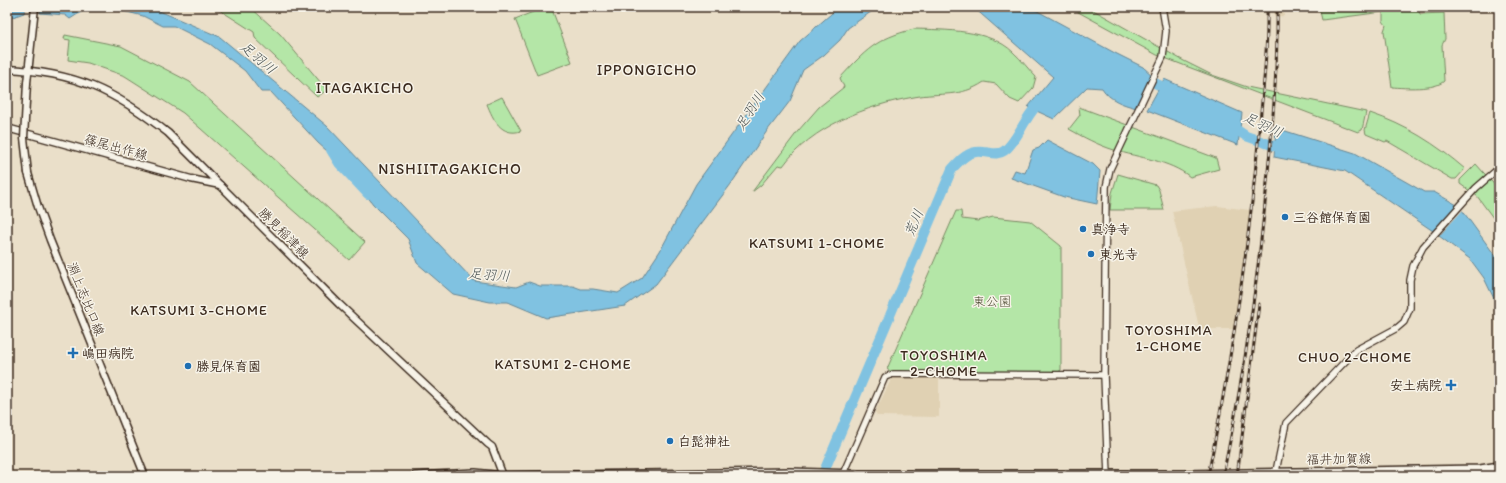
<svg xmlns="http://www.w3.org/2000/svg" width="1506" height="483" viewBox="0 0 1506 483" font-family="Itim,'Klee One',sans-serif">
<rect width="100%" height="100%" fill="#eadfc9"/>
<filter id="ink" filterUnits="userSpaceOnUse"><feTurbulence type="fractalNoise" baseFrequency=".025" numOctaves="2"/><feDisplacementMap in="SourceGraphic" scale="8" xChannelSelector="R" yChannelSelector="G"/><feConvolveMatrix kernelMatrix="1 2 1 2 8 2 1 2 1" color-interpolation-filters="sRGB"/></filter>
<g filter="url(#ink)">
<g fill="#e0d1b3">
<path d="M1274,7H1284V16L1274,17Z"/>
<path d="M1217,206L1250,210L1234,329H1202L1199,327L1172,211Z"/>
<path d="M892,378H939V417L877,416L875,412Z"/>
</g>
<g fill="#b4e6a7" stroke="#788862">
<path d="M215,7H250L280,34L327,90L317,97L255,38L254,32Z"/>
<path d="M546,7H551L572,62L537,75L515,19Z"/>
<path d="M1069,7H1088L1184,61L1212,75L1247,87L1366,112L1362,130L1358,132L1157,55Z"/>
<path d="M1319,7H1409L1418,9L1420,14L1444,13L1445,39L1442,45L1444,81C1435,90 1405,88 1392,87L1384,31L1386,25L1383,21V12L1322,20Z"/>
<path d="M914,29C945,30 989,29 1013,52C1022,60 1028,69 1036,77L1033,88L1019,103L1010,99L996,84L984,82C960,98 941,92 914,97C867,105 811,127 783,166L778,165L761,185L752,192L798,131L819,107L844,87L840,78C866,50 875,39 914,29Z"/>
<path d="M65,35L121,46L190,82L365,242L349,260L183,113L125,76L88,63L68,60L70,40L64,39Z"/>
<path d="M502,97L521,131C501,137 493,119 487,104Z"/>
<path d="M1079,107L1216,158L1219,169L1190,177C1169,160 1139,158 1114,150C1098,145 1083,137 1069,129L1080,115Z"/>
<path d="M1370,113C1406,125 1436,144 1465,169L1456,179H1452L1387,141L1385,142L1366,134L1365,130Z"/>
<path d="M1476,164L1499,190V226L1477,196L1460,184V180Z"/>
<path d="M1118,174L1156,185L1159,190L1164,210H1110L1112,193Z"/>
<path d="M956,211H961L962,219L978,221L993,217L1030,221L1061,246V370L1058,372H891L887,369Z"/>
</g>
<g fill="#80c2e1" stroke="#648593">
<path d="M7,7H26L24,13L7,19Z"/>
<path d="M41,7H98L81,12L70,19L65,15L40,13Z"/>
<path d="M107,7H150L220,37L327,126L474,281L516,287L529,282L540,286H573L581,289H593L618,293L642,278L660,251L696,184L800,41L839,7H878L848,28L840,40L824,55L803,70L790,101L767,131L731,184L656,284L625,306L546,318L508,302H490L453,294L417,263L408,239L373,204L345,167L318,143L271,92H261L245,71L210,44L174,26H163L143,16Z"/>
<path d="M973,7H1030L1113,52L1143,67L1153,76L1137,108C1124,105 1109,100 1102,88L1087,87L1054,119L1028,107L1053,77Z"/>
<path d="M1164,79L1242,113L1238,145L1147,110Z"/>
<path d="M1276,128L1355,153L1424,192H1434L1457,205L1433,231L1345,171L1274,157Z"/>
<path d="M1047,140L1093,164L1100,171L1097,204L1064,197L1011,178L1015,170L1025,173L1033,150L1039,148Z"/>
<path d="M1462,210L1499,261V309L1484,278L1470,259L1439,236Z"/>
</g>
<path fill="#eadfc9" d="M1461,208L1464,209L1438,237L1437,235Z"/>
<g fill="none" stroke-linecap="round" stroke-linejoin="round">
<g stroke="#80c2e1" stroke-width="10">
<path d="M1143,77L1171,91"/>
<path d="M1228,124L1246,136L1286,150"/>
<path d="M331,150L339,163L368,194"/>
<path d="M822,476L952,169C960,160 969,150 983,152C990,152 997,156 1004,151C1014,144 1020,129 1027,119C1031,112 1037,105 1042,99"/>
</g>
<g stroke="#3b2a1e" stroke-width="8">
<g id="tertiary">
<path d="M842,476L885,377L893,374L1104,375"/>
<path d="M1108,476L1104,375L1106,187L1110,169L1163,57L1166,31L1162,7"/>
<path d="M1275,476L1286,423L1356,350L1397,328L1404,322L1410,308V280L1413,266L1423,247L1476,188L1499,168"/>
</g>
</g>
<g stroke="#3b2a1e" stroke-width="9">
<g id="secondary">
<path d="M7,69C75,72 115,91 168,133L339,304L488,444L492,447L503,476"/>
<path d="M27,83L35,7"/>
<path d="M7,128L191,179L220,185"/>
<path d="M28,173L38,207L50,240L145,476"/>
</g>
</g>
<g stroke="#3b2a1e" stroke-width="10">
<g id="primary">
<path d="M1486,470L1499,472"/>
<path d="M415,476L475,473L503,476"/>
<path d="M503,476L790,472L857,474H1183L1480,469L1499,466"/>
</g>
</g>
<use href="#tertiary" stroke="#f7f3e8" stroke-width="5.5"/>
<use href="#secondary" stroke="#f7f3e8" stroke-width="6"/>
<use href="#primary" stroke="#f7f3e8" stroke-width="7"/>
<g stroke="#3b2a1e" stroke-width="3">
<g id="rail">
<path d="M1208,476C1230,366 1248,255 1258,143C1262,98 1268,53 1267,7"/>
<path d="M1223,476C1245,372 1260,267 1269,161C1274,110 1278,59 1277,7"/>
<path d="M1237,476L1259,304"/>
</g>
</g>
<use href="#rail" stroke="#f7f3e8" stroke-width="1.5" stroke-dasharray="4.5" stroke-linecap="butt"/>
<g stroke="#3b2a1e" stroke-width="9" stroke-linecap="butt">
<path id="secondary-bridge" d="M27,83L24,138L28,173"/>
</g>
<use href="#secondary-bridge" stroke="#f7f3e8" stroke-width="6"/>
</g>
</g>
<g fill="#1f6fb2" stroke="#f7f3e8" stroke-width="1.5">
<circle cx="1285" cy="217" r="4"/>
<circle cx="1083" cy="229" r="4"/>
<circle cx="1091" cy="254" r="4"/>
<path d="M71 347h4v4h4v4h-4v4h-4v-4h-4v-4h4z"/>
<circle cx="188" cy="366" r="4"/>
<path d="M1449 379h4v4h4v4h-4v4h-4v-4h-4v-4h4z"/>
<circle cx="670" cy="441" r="4"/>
</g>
<g text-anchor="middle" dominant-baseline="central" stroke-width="3" stroke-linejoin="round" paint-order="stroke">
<g font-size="13" fill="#3b2a1e" stroke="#f7f3e8">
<text transform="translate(116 147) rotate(15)">篠尾出作線</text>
<text transform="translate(284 233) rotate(45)">勝見稲津線</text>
<text transform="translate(86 299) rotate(68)">淵上志比口線</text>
<text transform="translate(1339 459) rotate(-1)">福井加賀線</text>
</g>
<g font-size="13" font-weight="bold" fill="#3b2a1e" stroke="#f7f3e8" text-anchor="start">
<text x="1293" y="217">三谷館保育園</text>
<text x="1091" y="229">真浄寺</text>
<text x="1099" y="254">東光寺</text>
<text x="82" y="353">嶋田病院</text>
<text x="196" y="366">勝見保育園</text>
<text x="1442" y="385" text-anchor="end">安土病院</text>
<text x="678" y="441">白髭神社</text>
</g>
<g font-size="13" fill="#535039" stroke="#f7f3e8">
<text x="992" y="301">東公園</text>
</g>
<g font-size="14" font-style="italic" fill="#505858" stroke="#f7f3e8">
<text transform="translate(258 58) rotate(40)">足羽川</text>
<text transform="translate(750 111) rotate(-58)">足羽川</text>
<text transform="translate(1263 125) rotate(24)">足羽川</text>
<text transform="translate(914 223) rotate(-67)">荒川</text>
<text transform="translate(489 275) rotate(4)">足羽川</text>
</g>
<g font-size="14" letter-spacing="1" fill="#3b2a1e" stroke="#f7f3e8">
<text x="817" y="243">KATSUMI 1-CHOME</text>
<text x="199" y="310">KATSUMI 3-CHOME</text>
<text x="1169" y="330">TOYOSHIMA<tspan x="1169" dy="16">1-CHOME</tspan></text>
<text x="944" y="355">TOYOSHIMA<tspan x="944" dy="16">2-CHOME</tspan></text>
<text x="1355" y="357">CHUO 2-CHOME</text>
<text x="563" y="364">KATSUMI 2-CHOME</text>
</g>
<g font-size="15" letter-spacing="1" fill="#3b2a1e" stroke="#f7f3e8">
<text x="647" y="70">IPPONGICHO</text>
<text x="365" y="88">ITAGAKICHO</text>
<text x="450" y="169">NISHIITAGAKICHO</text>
</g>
</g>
<rect width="1506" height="483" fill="none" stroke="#f7f3e8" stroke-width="24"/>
<rect x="12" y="12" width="1482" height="459" fill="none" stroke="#3b2a1e" stroke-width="1.5" filter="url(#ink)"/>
</svg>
